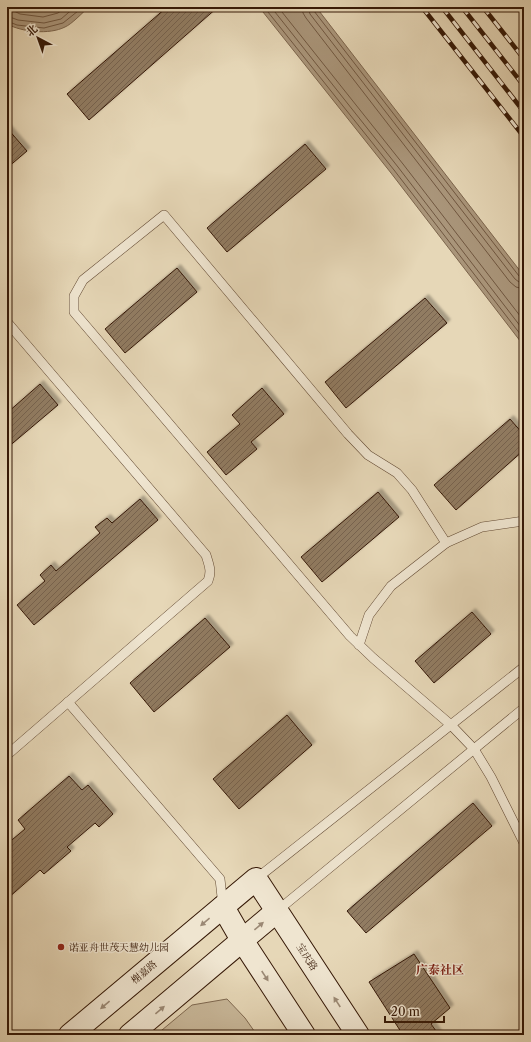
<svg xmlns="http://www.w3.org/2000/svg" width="531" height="1042" viewBox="0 0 531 1042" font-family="'Libre Caslon Text','Noto Serif SC',serif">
<defs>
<pattern id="building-hatch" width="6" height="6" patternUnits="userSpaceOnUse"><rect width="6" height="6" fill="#917b62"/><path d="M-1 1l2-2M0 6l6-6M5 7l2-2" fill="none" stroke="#77644f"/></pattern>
<filter id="shadow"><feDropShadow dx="3.5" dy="-3.5" stdDeviation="1" flood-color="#0004"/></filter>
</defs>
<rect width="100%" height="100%" fill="#e6d7b7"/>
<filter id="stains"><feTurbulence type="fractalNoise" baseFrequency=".005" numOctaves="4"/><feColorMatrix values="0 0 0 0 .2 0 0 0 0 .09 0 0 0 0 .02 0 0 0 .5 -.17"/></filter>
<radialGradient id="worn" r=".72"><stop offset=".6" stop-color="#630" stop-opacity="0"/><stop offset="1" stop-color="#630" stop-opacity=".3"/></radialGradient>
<path fill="#c8b799" stroke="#7e6850" d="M227,999L245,1018L257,1035H156L192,1005Z"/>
<g fill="#aa967b" stroke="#7b644c">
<path d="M7,7H89C82,13 72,24 65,27C49,35 22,32 7,24Z"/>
<path d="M259,7H316L524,276V346L391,173Z"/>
</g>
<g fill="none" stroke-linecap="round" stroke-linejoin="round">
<g stroke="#705740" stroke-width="1">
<path d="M264,7L394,170L524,339"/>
<path d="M271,7L398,167L524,331"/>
<path d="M278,7L403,164L524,321"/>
<path d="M302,7L303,13L306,18L510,282L516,287L524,289"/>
<path d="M308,7L310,14L515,279L519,282L524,283"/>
<path d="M313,7L314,11L519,276L524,278"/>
<path d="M7,10L14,11L20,14L43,17L58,13L66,7"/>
<path d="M7,16L18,20L44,23L61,19L75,7"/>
<path d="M7,21L17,25L44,28L63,23L83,7"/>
</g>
</g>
<g fill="url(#building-hatch)" stroke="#351806" filter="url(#shadow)">
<path d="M167,7H218L89,120L67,94Z"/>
<path d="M7,128L27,151L7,168Z"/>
<path d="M305,144L326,169L227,252L207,228Z"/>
<path d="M177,268L197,292L125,353L105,329Z"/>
<path d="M425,298L447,323L346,408L325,382Z"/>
<path d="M40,384L58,405L7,448V413Z"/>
<path d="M262,388L284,414L251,442L257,449L226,475L207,452L240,424L232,415Z"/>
<path d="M510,419L524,435V450L456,510L434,485Z"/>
<path d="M378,492L399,517L322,582L301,557Z"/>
<path d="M140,499L158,520L34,625L17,605L45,581L40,575L51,565L56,571L100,533L95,527L107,518L112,523Z"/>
<path d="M472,612L491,634L434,683L415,661Z"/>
<path d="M205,618L230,647L154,712L130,683Z"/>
<path d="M287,715L312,745L239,809L213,779Z"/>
<path d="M69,776L82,790L88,785L113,814L99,827L95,823L67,847L71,851L44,874L40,870L7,899V844L25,829L18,820Z"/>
<path d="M473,803L492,826L366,933L347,911Z"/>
<path d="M414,954L450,1008L431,1024L439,1035H403L369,982Z"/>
</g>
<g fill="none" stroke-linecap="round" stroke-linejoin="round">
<g stroke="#614832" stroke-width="10">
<g id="lane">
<path d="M7,322L206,555C209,565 212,571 208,581L7,755"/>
<path d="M446,543L412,490L397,473L368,455L348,434L164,215L83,280L74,296V312L350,636L373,658L451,725L474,749L491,777L524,843"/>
<path d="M359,645L369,615L391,586L446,543L482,527L524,521"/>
<path d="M68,702L220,879L223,906"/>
<path d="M256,879L524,667"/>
<path d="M277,911L524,708"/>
</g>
</g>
<g stroke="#351806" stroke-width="24">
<g id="secondary">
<path d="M223,907L242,940L304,1035"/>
<path d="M70,1035L256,879L358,1035"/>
<path d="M130,1035L277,911"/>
</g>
</g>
<use href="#lane" stroke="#efe5d0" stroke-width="9"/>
<use href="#secondary" stroke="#efe5d0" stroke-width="22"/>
<g stroke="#351806" stroke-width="4.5">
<g id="rail">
<path d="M422,7L524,137"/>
<path d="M442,7L524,112"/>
<path d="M462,7L524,86"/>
<path d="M483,7L524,59"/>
</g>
</g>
<use href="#rail" stroke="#efe5d0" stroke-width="3" stroke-dasharray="9" stroke-linecap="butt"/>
</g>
<defs><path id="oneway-solid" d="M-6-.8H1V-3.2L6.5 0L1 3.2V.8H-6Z"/></defs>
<g fill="#9b8975">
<use href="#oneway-solid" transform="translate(205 922) rotate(140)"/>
<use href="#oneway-solid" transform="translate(259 926) rotate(-40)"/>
<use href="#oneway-solid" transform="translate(265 976) rotate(57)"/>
<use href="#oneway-solid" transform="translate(337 1002) rotate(-123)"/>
<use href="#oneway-solid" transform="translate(105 1005) rotate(140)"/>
<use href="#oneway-solid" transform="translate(160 1010) rotate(-40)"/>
</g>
<circle fill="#8f2418" stroke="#efe5d0" stroke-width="1.5" cx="61" cy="947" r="4"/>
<g text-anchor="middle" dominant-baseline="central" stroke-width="3" stroke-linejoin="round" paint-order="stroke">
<g font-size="10" fill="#351806" stroke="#efe5d0" text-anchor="start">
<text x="69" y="947">诺亚舟世茂天慧幼儿园</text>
</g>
<g font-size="10" fill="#351806" stroke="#efe5d0">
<text transform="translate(307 957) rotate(57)">宝庆路</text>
<text transform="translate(144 972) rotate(-40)">榭嘉路</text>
</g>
<g font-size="12" font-weight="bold" fill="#7a1f14" stroke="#efe5d0">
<text x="440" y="969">广泰社区</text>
</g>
</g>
<rect width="531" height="1042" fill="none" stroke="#e6d7b7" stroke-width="24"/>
<rect x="8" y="8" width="515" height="1026" fill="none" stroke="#351806" stroke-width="2"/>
<rect x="12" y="12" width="507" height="1018" fill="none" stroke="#351806"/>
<g transform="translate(38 38) rotate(319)" stroke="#efe5d0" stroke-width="3" paint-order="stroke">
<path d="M0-3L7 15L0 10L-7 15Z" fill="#351806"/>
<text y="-6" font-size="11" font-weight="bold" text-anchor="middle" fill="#351806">北</text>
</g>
<path d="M385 1016v6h59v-6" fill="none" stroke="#351806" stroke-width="2"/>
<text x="391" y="1016" font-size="12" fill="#351806" stroke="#efe5d0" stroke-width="3" paint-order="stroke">20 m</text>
<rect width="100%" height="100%" filter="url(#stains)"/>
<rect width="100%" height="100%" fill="url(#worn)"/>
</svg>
